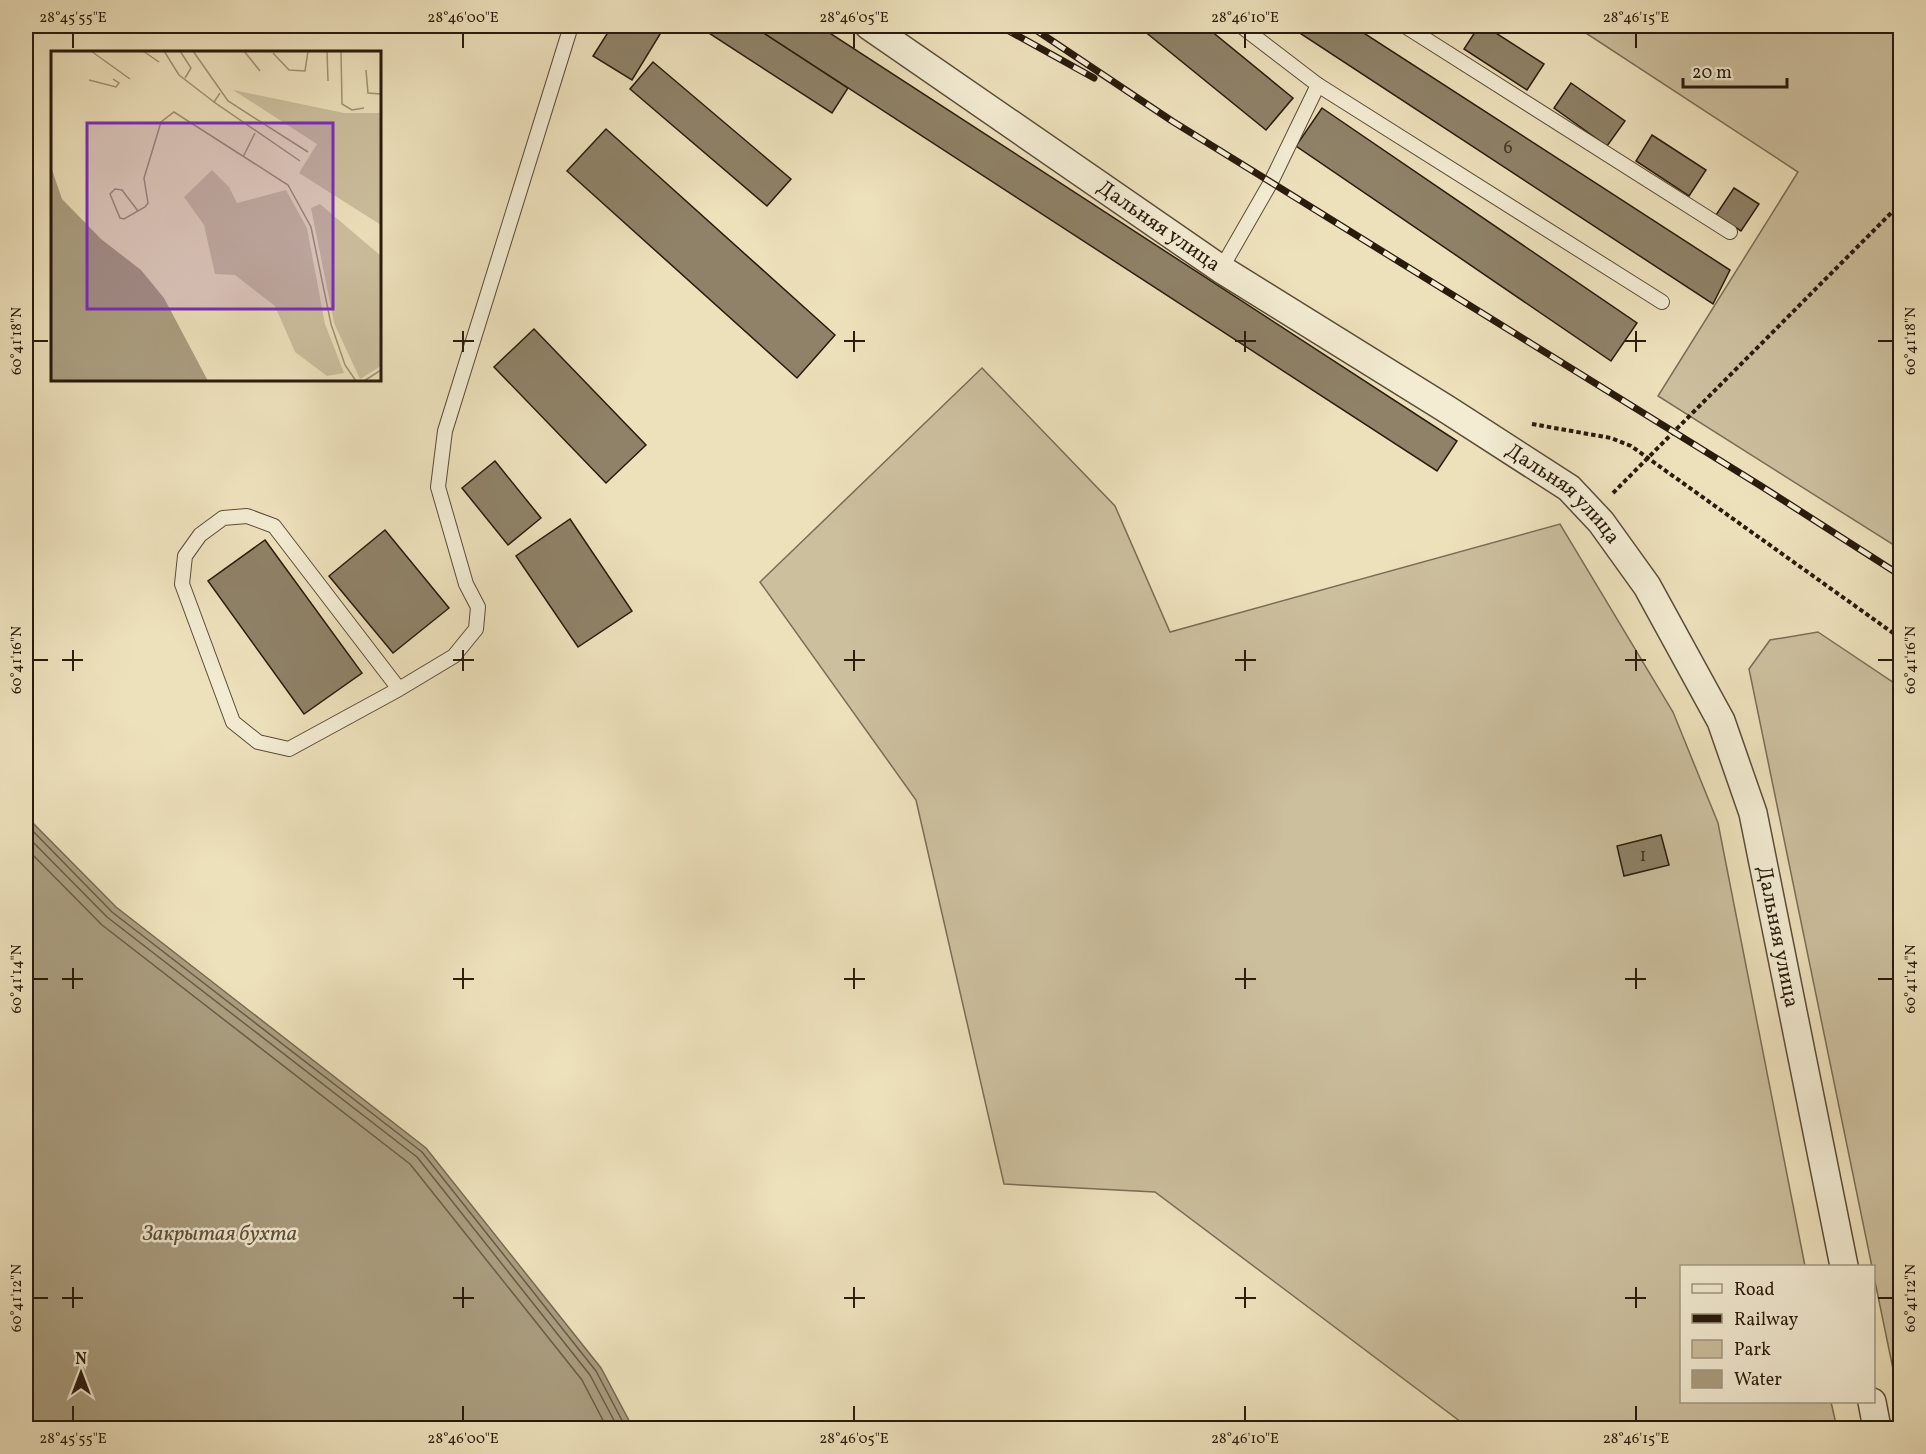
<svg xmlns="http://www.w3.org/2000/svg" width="1926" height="1454" viewBox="0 0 1926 1454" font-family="Vollkorn,serif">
<rect width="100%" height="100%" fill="#ede1bc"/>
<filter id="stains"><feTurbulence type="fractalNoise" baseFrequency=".00333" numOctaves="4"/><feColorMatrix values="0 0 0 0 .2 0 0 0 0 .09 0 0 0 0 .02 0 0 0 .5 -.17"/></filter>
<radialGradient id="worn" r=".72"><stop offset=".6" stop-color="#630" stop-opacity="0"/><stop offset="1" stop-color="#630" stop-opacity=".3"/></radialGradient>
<g fill="#ccbf9e" stroke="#7a6d55" stroke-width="1.5">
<path d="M1575,26H1900V549L1658,396L1798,172Z"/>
<path d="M982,368L1115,506L1170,632L1560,524L1673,712L1718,823L1805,1266H1682V1402H1831L1837,1428H1469L1155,1192L1004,1184L916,800L760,582Z"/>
<path d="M1818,632L1900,687V1403L1749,669L1770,640Z"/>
</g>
<path fill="#aa9e80" stroke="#766a52" stroke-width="1.5" d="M26,816L116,907L426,1148L601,1368L633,1428H26Z"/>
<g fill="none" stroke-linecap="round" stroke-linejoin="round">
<g stroke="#6a5c46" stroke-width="1.5">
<path d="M26,824L112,912L422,1152L596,1371L626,1428"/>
<path d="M26,835L107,917L417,1157L590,1375L618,1428"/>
<path d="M26,848L102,925L410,1164L582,1380L607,1428"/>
</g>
</g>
<g fill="#8f8268" stroke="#291b0c" stroke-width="1.5">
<path d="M612,26H665L632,80L593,56Z"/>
<path d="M698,26H753L848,88L832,113Z"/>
<path d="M753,26H819L1457,441L1437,471Z"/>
<path d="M1138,26H1205L1293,98L1266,130Z"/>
<path d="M1289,26H1353L1730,270L1713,304Z"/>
<path d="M1479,26H1485L1544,64L1527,90L1464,49Z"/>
<path d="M653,62L791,179L767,206L630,89Z"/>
<path d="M1571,83L1625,121L1607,146L1554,108Z"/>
<path d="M1322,108L1637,323L1611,361L1296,146Z"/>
<path d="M606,129L835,335L797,378L567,171Z"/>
<path d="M1652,135L1706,170L1689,196L1636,161Z"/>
<path d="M1734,188L1759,204L1741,231L1716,215Z"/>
<path d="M534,329L646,445L606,483L494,367Z"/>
<path d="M495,461L541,518L508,545L462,488Z"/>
<path d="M570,519L632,611L578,647L516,556Z"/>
<path d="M385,530L449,608L393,653L329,576Z"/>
<path d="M265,540L362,673L304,714L208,581Z"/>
<path d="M1661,835L1669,865L1624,876L1617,846Z"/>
</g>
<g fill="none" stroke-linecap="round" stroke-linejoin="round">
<g stroke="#5a4c38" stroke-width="16">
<g id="service">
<path d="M1241,26L1318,85L1662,302"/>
<path d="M1405,26L1730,232"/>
<path d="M1221,269L1271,182L1318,85"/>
<path d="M399,689L274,526L247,516L223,518L200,535L185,556L182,584L233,722L258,742L289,749L399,689L454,656L476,629L478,607L466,584L438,487L445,431L571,26"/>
</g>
</g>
<g stroke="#5a4c38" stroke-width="30">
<g id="minor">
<path id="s1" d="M869,26L1221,269L1448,410L1569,488L1601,522L1647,586L1721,721L1753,813L1844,1266"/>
<path d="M1872,1402L1877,1428"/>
</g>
</g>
<g stroke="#291b0c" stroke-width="4" stroke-dasharray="4.5 3" stroke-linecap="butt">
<path d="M1532,424L1611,438L1631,446L1900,638"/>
<path d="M1613,493L1900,204"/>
</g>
<use href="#service" stroke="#f3ecd3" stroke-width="14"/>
<use href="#minor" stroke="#f3ecd3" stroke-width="27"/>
<g stroke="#291b0c" stroke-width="7">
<g id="rail">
<path d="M1000,26L1094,78"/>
<path d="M1030,26L1172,121L1761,486L1900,575"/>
</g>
</g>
<use href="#rail" stroke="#f3ecd3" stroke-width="4.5" stroke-dasharray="14" stroke-linecap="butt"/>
</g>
<path fill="none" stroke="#291b0c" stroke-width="2" d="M73,33V48M463,33V48M854,33V48M1245,33V48M1636,33V48M463,331V352M854,331V352M1245,331V352M1636,331V352M33,341H48M453,341H474M844,341H865M1235,341H1256M1625,341H1646M1878,341H1893M73,650V671M463,650V671M854,650V671M1245,650V671M1636,650V671M33,660H48M62,660H83M453,660H474M844,660H865M1235,660H1256M1625,660H1646M1878,660H1893M73,968V989M463,968V989M854,968V989M1245,968V989M1636,968V989M33,979H48M62,979H83M453,979H474M844,979H865M1235,979H1256M1625,979H1646M1878,979H1893M73,1287V1308M463,1287V1308M854,1287V1308M1245,1287V1308M1636,1287V1308M33,1298H48M62,1298H83M453,1298H474M844,1298H865M1235,1298H1256M1625,1298H1646M1878,1298H1893M73,1406V1421M463,1406V1421M854,1406V1421M1245,1406V1421M1636,1406V1421"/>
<g text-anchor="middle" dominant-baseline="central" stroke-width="5" stroke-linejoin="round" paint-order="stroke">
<g font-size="18" fill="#423523">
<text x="1508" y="148">6</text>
<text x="1643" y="856">1</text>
</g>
<g font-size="21" fill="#291b0c" stroke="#f3ecd3">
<text stroke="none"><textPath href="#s1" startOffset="352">Дальняя улица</textPath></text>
<text stroke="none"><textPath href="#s1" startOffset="838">Дальняя улица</textPath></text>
<text stroke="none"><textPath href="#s1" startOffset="1342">Дальняя улица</textPath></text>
</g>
<g font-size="22" font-style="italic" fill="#5d4f3a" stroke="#f3ecd3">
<text x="220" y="1234">Закрытая бухта</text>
</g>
</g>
<g transform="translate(51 51)">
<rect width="330" height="330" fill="#ede1bc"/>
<path d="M182,39L293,62H330V174L248,122L266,93ZM161,119L178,136L186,152L235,139L256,177L274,273L293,322L276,325L244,301L224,255L184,224L164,223L153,174L133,146ZM269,153L330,205V315L309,328L283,272L260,157Z" fill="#ccbf9e"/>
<path d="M0,116L11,148L50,188L90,219L113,247L157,330H0Z" fill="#aa9e80"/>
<path fill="none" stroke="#9f9276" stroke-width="1.5" d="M40,0L79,28M92,0L108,11M113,0L128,24L163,51M129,0L140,17L134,27M142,0L177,50L257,101M193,0L209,20M276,0L277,30M290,0L291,53L301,59L313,57M222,2L238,19L254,20L257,0M315,19L317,42L330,43M38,29L65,36L68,32L62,28M169,42L163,51L249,110M192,106L204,82M87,160L71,139L64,138L59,143L69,167L73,168L94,156L97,152L93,127L110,71L123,61L237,134L260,176L280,273L294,314L305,330M313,330L330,319"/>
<path fill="#7b2cbf" fill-opacity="0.15" stroke="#7b2cbf" stroke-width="3" d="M36,72H282V258H36Z"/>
<rect width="330" height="330" fill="none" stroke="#291b0c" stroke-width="3"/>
</g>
<rect width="1926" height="1454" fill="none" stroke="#ede1bc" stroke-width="66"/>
<rect x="1680" y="1265" width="195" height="138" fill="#f3ecd3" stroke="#a29883" stroke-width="1.5"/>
<rect x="1692" y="1284" width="30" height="9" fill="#f3ecd3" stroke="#a29883" stroke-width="1.5"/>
<text x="1734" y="1295" font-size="18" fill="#291b0c">Road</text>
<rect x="1692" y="1314" width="30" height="9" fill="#291b0c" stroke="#a29883" stroke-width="1.5"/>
<text x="1734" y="1325" font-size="18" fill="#291b0c">Railway</text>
<rect x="1692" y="1340" width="30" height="18" fill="#ccbf9e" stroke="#a29883" stroke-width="1.5"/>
<text x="1734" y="1355" font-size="18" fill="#291b0c">Park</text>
<rect x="1692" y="1370" width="30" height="18" fill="#aa9e80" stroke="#a29883" stroke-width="1.5"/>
<text x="1734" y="1385" font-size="18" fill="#291b0c">Water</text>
<g transform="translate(81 1373)" stroke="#f3ecd3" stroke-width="4.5" paint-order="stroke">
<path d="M0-4.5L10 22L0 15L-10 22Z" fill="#291b0c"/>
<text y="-9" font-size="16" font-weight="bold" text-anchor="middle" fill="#291b0c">N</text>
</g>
<path d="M1683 78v9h104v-9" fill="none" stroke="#291b0c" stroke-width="3"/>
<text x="1692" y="78" font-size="18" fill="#291b0c" stroke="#f3ecd3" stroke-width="4.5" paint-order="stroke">20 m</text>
<rect x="33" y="33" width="1860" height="1388" fill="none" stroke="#291b0c" stroke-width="2"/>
<g font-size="15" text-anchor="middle" fill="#291b0c">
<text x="73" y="22">28°45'55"E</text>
<text x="463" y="22">28°46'00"E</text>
<text x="854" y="22">28°46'05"E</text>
<text x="1245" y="22">28°46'10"E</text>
<text x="1636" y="22">28°46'15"E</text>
<text transform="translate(16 341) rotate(-90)" y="5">60°41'18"N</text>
<text transform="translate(1910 341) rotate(-90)" y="5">60°41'18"N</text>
<text transform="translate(16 660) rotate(-90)" y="5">60°41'16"N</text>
<text transform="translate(1910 660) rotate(-90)" y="5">60°41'16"N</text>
<text transform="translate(16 979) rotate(-90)" y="5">60°41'14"N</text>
<text transform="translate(1910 979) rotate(-90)" y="5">60°41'14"N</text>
<text transform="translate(16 1298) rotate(-90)" y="5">60°41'12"N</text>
<text transform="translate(1910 1298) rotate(-90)" y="5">60°41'12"N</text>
<text x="73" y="1443">28°45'55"E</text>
<text x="463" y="1443">28°46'00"E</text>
<text x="854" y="1443">28°46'05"E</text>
<text x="1245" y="1443">28°46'10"E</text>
<text x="1636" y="1443">28°46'15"E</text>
</g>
<rect width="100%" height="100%" filter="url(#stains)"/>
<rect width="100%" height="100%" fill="url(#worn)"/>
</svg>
